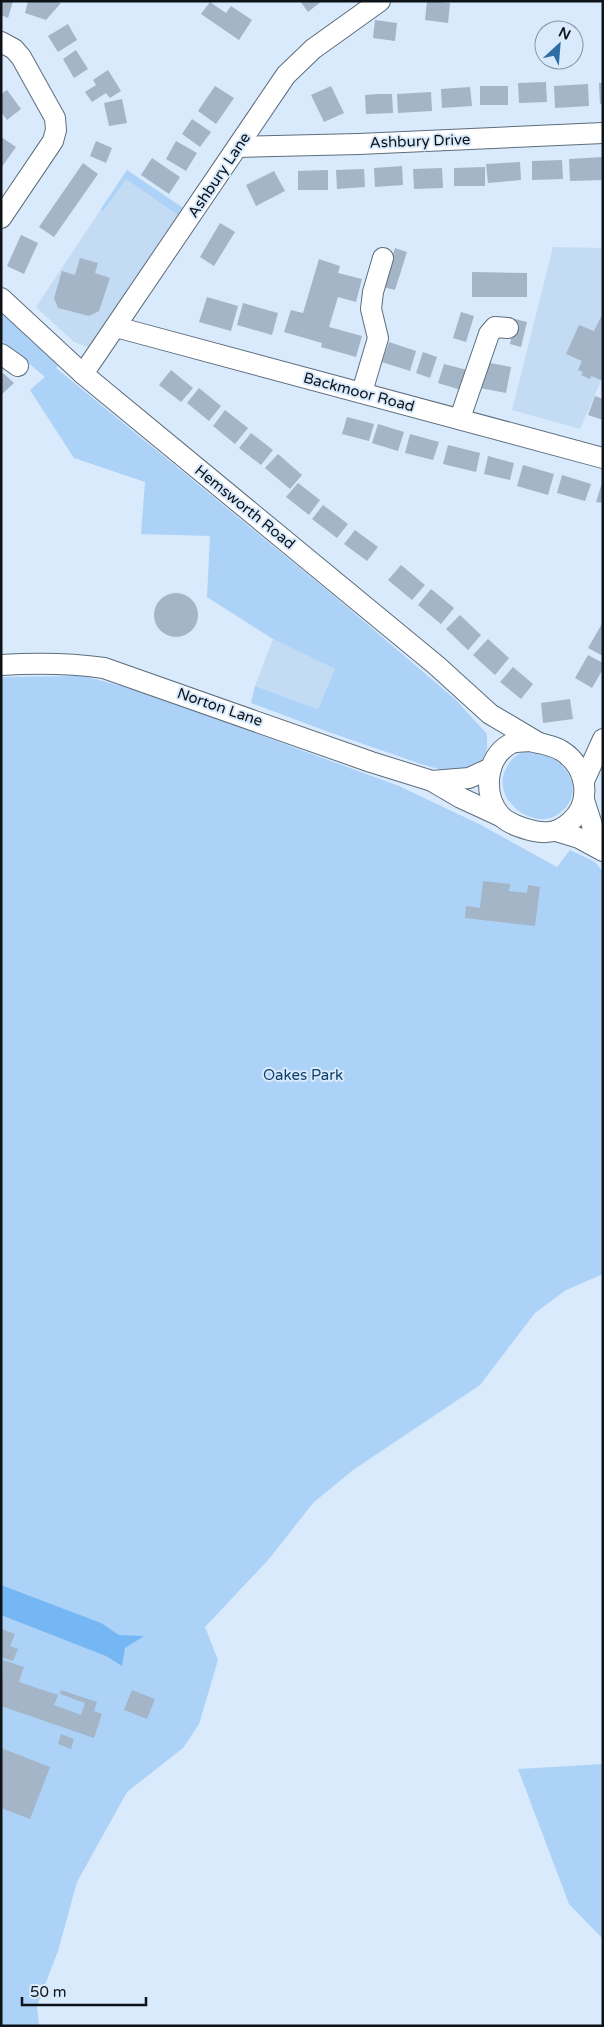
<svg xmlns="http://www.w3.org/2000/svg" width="604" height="2027" viewBox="0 0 604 2027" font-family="'Varela Round',sans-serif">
<rect width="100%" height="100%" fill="#d8eafc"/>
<g fill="#c4dcf3">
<path d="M127,170L186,210L91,348L74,342L36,307Z"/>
<path d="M553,247L603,248V376L580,429L512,410Z"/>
<path d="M273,639L335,669L318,709L255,686Z"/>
</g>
<g fill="#acd2f8">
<path d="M127,170L186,210L181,217L126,179L103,211L101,209Z"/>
<path d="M1,312L58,366L56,368L334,596L456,700L487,734V749L478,768L456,774L421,764L326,731L251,703L255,686L318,709L335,669L273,639L207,597L210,536L141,534L145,482L74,458L30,390L45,377L1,340Z"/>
<path d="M84,676L140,691L399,786L481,825L557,867L570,850L595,862L603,872V1274L566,1290L535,1313L480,1385L353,1470L313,1503L269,1559L205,1627L218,1660L199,1724L183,1748L127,1792L77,1882L58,1951L37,2006L39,2026H1V677Z"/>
<path d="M527,751C558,750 591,787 561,812C535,835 488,798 507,767C512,758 516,754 527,751Z"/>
<path d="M603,1764V1939L569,1904L518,1769Z"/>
</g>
<path fill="#75b7f5" d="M1,1585L101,1623L119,1635L144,1636L125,1648L122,1666L106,1656L1,1615Z"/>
<g fill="#a3b5c6">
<path d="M1,1H13L8,18L1,15Z"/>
<path d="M28,1H54L61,3L46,20L25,13Z"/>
<path d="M300,1H322L308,12Z"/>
<path d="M427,1L450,3L448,23L425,20Z"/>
<path d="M210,2L226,13L231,6L252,20L239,40L201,14Z"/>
<path d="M375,20L397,23L395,41L373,38Z"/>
<path d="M68,24L77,40L58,52L48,36Z"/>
<path d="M76,50L88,69L74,78L63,59Z"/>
<path d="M108,70L121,91L110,98L106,93L92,102L85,92L96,85L93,80Z"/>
<path d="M546,82L547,102L519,103L518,83Z"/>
<path d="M599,83H603V103L600,104Z"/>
<path d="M588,84L589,106L555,108L554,86Z"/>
<path d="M215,86L234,98L216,124L198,111Z"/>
<path d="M331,86L344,113L324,122L311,95Z"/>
<rect x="480" y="86" width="28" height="19"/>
<path d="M470,87L472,106L442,108L441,89Z"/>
<path d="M7,90L21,109L7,120L1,112V94Z"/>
<path d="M431,92L432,111L398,113L397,94Z"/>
<path d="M378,94H392L393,113L366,114L365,95Z"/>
<path d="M122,99L127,123L109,126L104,103Z"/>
<path d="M192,119L211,132L200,147L182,134Z"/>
<path d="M1,137L16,147L1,168Z"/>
<path d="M96,141L112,148L106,163L90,156Z"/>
<path d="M176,141L197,153L186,171L166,159Z"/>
<path d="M603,157V180L570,181L569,159Z"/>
<path d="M152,158L180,177L169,194L141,175Z"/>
<path d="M562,160L563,179L532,180V161Z"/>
<path d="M520,162L521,180L488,183L486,164Z"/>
<path d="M83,163L98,174L54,237L39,227Z"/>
<path d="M402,166L403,185L375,187L374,168Z"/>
<path d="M485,167V186H454V168Z"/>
<path d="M442,168L443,188L414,189L413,169Z"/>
<path d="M364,169L365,187L337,189L336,170Z"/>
<path d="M328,170V190H298V171Z"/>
<path d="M274,171L285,191L256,206L246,185Z"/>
<path d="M220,223L235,232L214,266L200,257Z"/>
<path d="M21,235L38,243L24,274L7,266Z"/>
<path d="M395,248L407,252L395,290L383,287Z"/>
<path d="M80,258L98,263L95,273L110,278L99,311L89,316L58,308L54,298L62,271L75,275Z"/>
<path d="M319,259L340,266L338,273L362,279L356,302L338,297L329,327L362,336L356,357L321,347L322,343L284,332L291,310L303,313Z"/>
<path d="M472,272L527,273V297H472Z"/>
<path d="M207,297L238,306L231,331L199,322Z"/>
<path d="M243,303L278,313L272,335L237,325Z"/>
<path d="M461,312L474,316L466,342L453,338Z"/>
<path d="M603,313V376L601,380L591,376L590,379L581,375L583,372L578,370L582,361L566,354L579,325L594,331Z"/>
<path d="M515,319L527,322L521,347L510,344Z"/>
<path d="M389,342L416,351L410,371L382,362Z"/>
<path d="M423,352L437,357L430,378L416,373Z"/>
<path d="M480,361L511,367L506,393L475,387Z"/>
<path d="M444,364L467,370L461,390L438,383Z"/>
<path d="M171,370L193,388L181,402L159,385Z"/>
<path d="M3,373L14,383L1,395V375Z"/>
<path d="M199,388L221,406L209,421L187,403Z"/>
<path d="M595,396L603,399V420L588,415Z"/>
<path d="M225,410L248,428L235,444L213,426Z"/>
<path d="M347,417L374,424L369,441L342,434Z"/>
<path d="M378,424L404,432L398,451L372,443Z"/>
<path d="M251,433L273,450L261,465L239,448Z"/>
<path d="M410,434L439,442L433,460L405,453Z"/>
<path d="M448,445L480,453L476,472L443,464Z"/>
<path d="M278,454L302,475L290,489L265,468Z"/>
<path d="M488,456L514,463L510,480L484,474Z"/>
<path d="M523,465L554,474L548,495L517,486Z"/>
<path d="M562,475L591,484L585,501L557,493Z"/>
<path d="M603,480V503L596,502Z"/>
<path d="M298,483L320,500L309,515L286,497Z"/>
<path d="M323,505L348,524L337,538L312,519Z"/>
<path d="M355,530L378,547L367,561L344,544Z"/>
<path d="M401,565L425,585L412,600L388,580Z"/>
<path d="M431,589L454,608L441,624L418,605Z"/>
<circle cx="176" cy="615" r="22"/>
<path d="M460,615L481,635L468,650L446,629Z"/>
<path d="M603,622V656L588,648Z"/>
<path d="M488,639L509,658L495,675L473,655Z"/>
<path d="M588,655L603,663V669L592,688L575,678Z"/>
<path d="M513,667L533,684L521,699L500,682Z"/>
<path d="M570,699L573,719L543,723L541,703Z"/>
<path d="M483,881L510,884L509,891L527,893L528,885L540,887L535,926L465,918L466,906L480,908Z"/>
<path d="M1,1629L15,1634L10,1646L18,1649L13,1661L1,1657Z"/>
<path d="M3,1660L24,1667L19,1682L58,1695L54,1705L81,1715L85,1703L60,1694L61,1690L97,1702L94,1711L102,1714L94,1738L1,1706Z"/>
<path d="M132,1690L155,1699L147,1719L124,1710Z"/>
<path d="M61,1734L74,1739L71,1749L58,1744Z"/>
<path d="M1,1748L50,1767L30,1819L1,1808Z"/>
</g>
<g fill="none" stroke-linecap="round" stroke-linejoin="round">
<g stroke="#5d6d7d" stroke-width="22">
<g id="minor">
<path d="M1,42L14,49L21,57L55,118L56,130L53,141L1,218"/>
<path d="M238,147L359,144L603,133"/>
<path d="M1,298L83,374L436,665L490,714L539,743"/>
<path d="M116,327L603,458"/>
<path d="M1,354L18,366"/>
<path d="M83,374L286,75L313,49L380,1"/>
<path d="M362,392L378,338L371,309L373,292L383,258"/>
<path d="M460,418L489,334L495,327L508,328"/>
<path d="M1,665C36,663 69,663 104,668L371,762L432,781L461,798L500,816"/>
<path d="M529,741C539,743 553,745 562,751C587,767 593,802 570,822C559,832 548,834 534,831C522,828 508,824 500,815C483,795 485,758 510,744C515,741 523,742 529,741Z"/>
<path d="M432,781L469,778L491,768"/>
<path d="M584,781L603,739"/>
<path d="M584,800L593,828L603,850"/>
<path d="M556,831L579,838L603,851"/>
</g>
</g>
<use href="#minor" stroke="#fff" stroke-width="20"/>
</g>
<g text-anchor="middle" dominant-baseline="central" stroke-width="4" stroke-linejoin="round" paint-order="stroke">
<g font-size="15" fill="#0d1319" stroke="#d8eafc">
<text transform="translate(420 141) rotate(-2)">Ashbury Drive</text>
<text transform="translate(219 175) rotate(-56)">Ashbury Lane</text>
<text transform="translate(359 392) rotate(15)">Backmoor Road</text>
<text transform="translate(245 507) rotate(39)">Hemsworth Road</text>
<text transform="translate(220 707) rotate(19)">Norton Lane</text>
</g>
<g font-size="15" fill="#104068" stroke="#d8eafc">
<text x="303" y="1075">Oakes Park</text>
</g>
</g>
<rect width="604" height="2027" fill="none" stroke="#0d1319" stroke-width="5"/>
<g transform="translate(559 45) rotate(26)"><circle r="24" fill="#d8eafc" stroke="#8794a1"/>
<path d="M0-4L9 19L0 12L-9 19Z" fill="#2f6ea5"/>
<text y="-8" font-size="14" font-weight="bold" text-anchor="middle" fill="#0d1319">N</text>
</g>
<path d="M22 1997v8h124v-8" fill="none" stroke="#0d1319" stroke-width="2.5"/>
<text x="30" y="1997" font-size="15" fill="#0d1319" stroke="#d8eafc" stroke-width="4" paint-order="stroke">50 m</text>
</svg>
